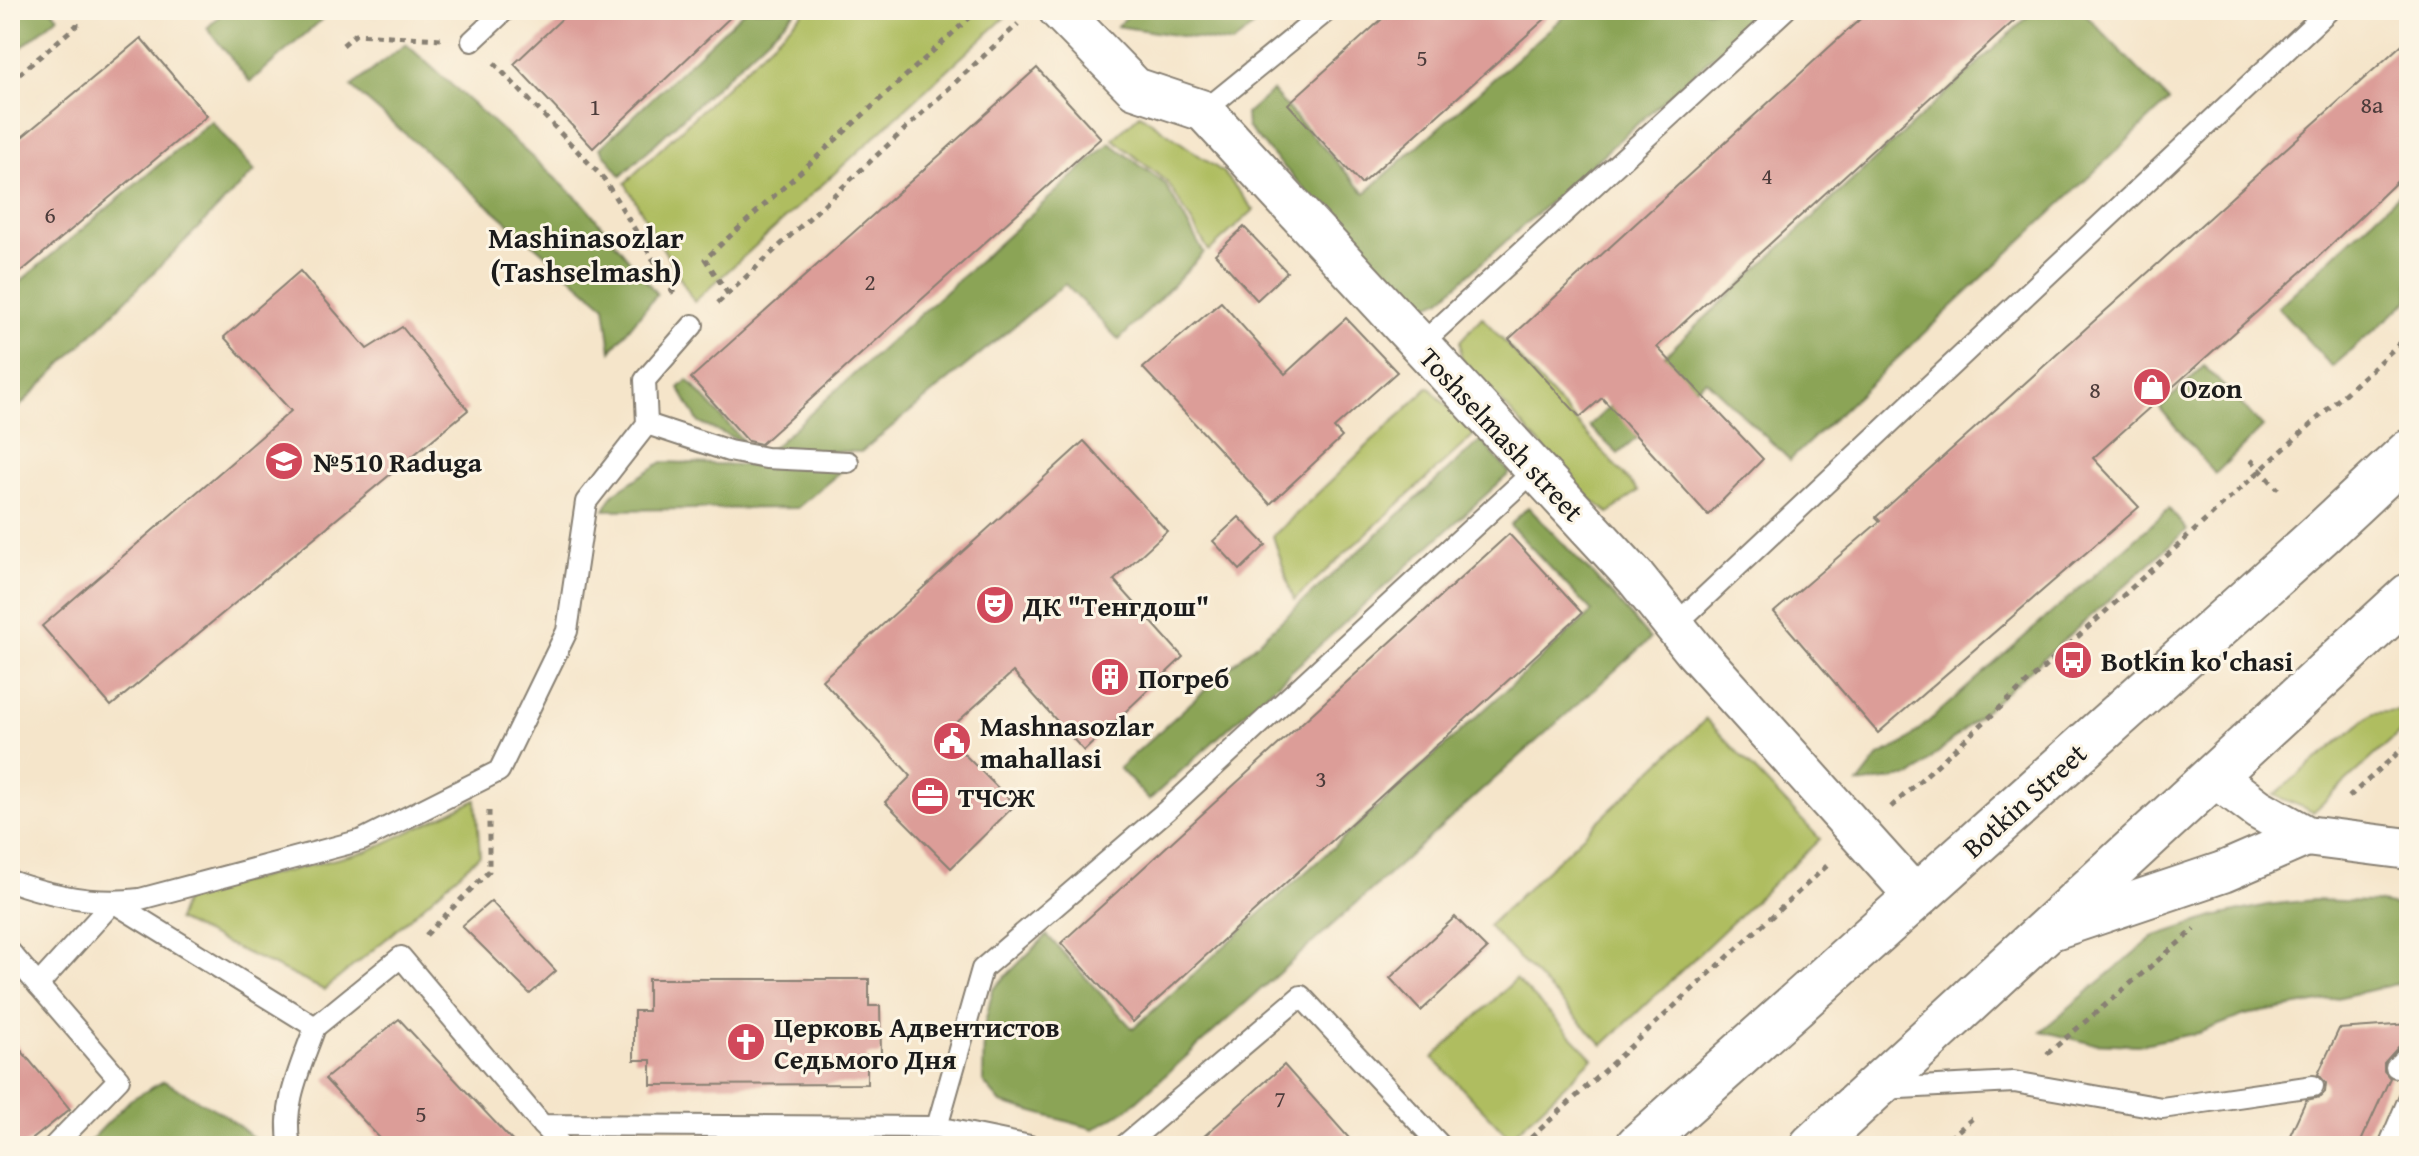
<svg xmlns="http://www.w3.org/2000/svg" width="2419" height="1156" viewBox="0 0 2419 1156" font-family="'Gentium Book Plus',serif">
<rect width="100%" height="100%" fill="#fcf5e5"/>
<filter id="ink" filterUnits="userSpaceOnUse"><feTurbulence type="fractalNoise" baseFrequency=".0125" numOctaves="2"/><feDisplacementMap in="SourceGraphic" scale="16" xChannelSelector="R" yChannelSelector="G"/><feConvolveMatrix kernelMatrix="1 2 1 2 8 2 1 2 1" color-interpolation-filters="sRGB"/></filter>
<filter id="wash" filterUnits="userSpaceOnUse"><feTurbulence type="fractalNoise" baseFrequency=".006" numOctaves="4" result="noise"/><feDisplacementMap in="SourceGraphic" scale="32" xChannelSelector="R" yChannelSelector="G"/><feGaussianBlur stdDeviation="1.8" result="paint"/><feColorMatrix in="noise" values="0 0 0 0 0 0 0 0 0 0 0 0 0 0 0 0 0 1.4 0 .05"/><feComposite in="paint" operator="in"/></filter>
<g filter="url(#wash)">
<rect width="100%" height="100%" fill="#f5e5ca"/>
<g fill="#afbd60" stroke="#666c3e" stroke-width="2">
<path d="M806,10H1013L694,302L625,183Z"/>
<path d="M1140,114L1224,173L1254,210L1209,251L1168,183L1113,139Z"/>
<path d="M1482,317L1638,491L1609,513L1590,499L1461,358L1460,341Z"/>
<path d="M1429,387L1474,435L1294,600L1273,536Z"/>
<path d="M2409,710V724L2313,812L2274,795L2373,713Z"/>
<path d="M1706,719L1820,839L1603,1045L1488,926Z"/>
<path d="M476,800L480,855L386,939L324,990L177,920L186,896L368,851Z"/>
<path d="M1516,979L1593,1058L1510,1138L1433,1058Z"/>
</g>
<g fill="#8ba456" stroke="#546039" stroke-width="2">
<path d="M10,10H52L58,17L10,57Z"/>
<path d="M226,10H333L250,82L207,28Z"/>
<path d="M745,10H797L621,176L600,148Z"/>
<path d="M1134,10H1274L1232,44L1117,26Z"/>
<path d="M1571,10H1765L1440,300L1416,310L1247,127L1246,114L1272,91L1365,193Z"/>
<path d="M2035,10H2081L2169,101L1790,460L1706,380L1618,454L1589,426Z"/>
<path d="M406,44L584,204L657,294L611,351L605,306L351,87Z"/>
<path d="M211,121L255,171L10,416V290Z"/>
<path d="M1110,143L1165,184L1204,253L1119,340L1065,284L861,452L771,449Z"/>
<path d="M2403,191L2409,198V300L2332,367L2278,307Z"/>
<path d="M2204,366L2263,427L2215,474L2160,408Z"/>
<path d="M688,380L745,443L699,423L679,388Z"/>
<path d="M1481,440L1510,473L1149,800L1119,768Z"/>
<path d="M662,462L844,469L797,508L604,510L614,493Z"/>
<path d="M1528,507L1616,599L1650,639L1129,1108L1094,1129L1001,1103L983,1082L984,1027L993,989L1047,935L1133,1029L1592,612L1510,525Z"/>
<path d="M2169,509L2187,530L1912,776L1858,784L1880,755L1903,744Z"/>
<path d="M2313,900L2374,902L2409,908V977L2396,984L2320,1002L2245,1015L2198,1033L2138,1045L2090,1043L2041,1031L2153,937L2213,917L2267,905Z"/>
<path d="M164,1081L225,1115L264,1146H85L130,1100Z"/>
</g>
<g id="blocks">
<g fill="#dc9d98">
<path d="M571,10H738L593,148L514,64Z"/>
<path d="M1392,10H1555L1361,184L1288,104Z"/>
<path d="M1870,10H2026L1657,347L1763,459L1708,515L1602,398L1580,417L1509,339Z"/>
<path d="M141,38L207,116L10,281V147Z"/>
<path d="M2409,38V170L2315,260L2093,458L2139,507L1878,733L1774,612L1880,521L1876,517Z"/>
<path d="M1037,68L1101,138L761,444L748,441L691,378Z"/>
<path d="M1244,227L1287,272L1257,300L1215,254Z"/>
<path d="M300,271L367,349L402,327L468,410L111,706L42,626L291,411L224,337Z"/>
<path d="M1221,302L1285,374L1346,318L1397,372L1334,428L1342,437L1270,504L1143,368Z"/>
<path d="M1084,441L1167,531L1114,580L1183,657L1084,751L1013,672L944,734L1015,805L951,868L885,802L911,776L822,680Z"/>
<path d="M1239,517L1266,545L1240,570L1213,541Z"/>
<path d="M1509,534L1582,613L1133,1022L1061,943Z"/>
<path d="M491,901L556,971L530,994L462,926Z"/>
<path d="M1455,917L1487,949L1421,1011L1390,978Z"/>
<path d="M648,979H869V1006H880L881,1055H867V1084L651,1085V1060H634V1011H648Z"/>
<path d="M399,1019L517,1146H387L325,1079Z"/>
<path d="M2409,1024L2407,1041L2400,1045L2384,1063V1071L2390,1078L2359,1146H2285L2306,1100L2320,1097L2325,1092L2326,1083L2318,1074L2339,1029Z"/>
<path d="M10,1037L70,1109L24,1146H10Z"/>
<path d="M1284,1065L1356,1146H1193Z"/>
</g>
</g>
</g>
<g filter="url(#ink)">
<use href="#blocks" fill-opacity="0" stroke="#888073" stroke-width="2"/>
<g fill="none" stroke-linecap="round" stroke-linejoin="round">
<g stroke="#888073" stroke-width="24">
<g id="service">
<path d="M472,41L505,10"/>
<path d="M1204,111L1328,10"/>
<path d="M1419,346L1785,10"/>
<path d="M647,424L729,451L766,458L848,462"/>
<path d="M1674,626L2329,10"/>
<path d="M10,881C52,896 96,905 140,899L362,840L499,771L567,631L586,502L647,424L645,380L693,325"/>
<path d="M10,952L38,985L113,902L315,1027L401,957L542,1125L937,1127L1030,1146"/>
<path d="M38,985L119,1079L54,1146"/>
<path d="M2396,1067L2409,1054"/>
<path d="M1881,1089L2014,1082L2162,1108L2313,1086"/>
<path d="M542,1125L562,1146"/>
<path d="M937,1127L982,969L1166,811L1535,470"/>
<path d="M290,1146C281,1106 302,1064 315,1027"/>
<path d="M1124,1146L1301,996L1441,1146"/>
<path d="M2389,1146L2409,1099"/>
</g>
</g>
<g stroke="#888073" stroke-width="44">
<g id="minor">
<path d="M1059,10L1135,88L1204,111L1636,578L1694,650L1916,897"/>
<path d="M2214,776L2258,809L2306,836L2409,849"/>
<path d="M2045,932L2223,872L2306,836"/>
</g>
</g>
<g stroke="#888073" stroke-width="48">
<g id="primary">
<path d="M1638,1146L2320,535L2409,452"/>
<path d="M1812,1146L2409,596"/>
</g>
</g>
<g stroke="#888073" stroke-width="5" stroke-dasharray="6 6" stroke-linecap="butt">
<path d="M343,45L356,34L442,39"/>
<path d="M494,63L604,179L676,297"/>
<path d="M10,82L77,25V10"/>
<path d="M728,294L705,259L978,10"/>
<path d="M718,303L1018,24"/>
<path d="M2251,460L2278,489"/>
<path d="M2349,797L2409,743"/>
<path d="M1891,807L2409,335"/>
<path d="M426,935L489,871V811"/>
<path d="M2047,1054L2195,929"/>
<path d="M1522,1146L1830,863"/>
<path d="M1940,1146L1973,1118"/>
</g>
<use href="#service" stroke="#fff" stroke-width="20"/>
<use href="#minor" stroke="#fff" stroke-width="40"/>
<use href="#primary" stroke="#fff" stroke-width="44"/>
</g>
</g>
<defs>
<g id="shop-disc" transform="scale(2)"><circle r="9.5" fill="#d1495b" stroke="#fcf5e5"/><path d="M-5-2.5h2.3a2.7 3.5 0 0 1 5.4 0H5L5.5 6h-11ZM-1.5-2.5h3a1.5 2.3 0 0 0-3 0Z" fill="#fff"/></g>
<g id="school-disc" transform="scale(2)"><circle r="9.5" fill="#d1495b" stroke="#fcf5e5"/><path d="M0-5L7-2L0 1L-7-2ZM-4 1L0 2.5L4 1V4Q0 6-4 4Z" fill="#fff"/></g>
<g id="theatre-disc" transform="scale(2)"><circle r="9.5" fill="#d1495b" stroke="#fcf5e5"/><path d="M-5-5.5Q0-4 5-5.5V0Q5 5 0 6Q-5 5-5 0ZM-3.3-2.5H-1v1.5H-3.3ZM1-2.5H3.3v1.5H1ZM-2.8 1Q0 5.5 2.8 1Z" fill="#fff"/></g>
<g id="bus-disc" transform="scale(2)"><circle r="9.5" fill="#d1495b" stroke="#fcf5e5"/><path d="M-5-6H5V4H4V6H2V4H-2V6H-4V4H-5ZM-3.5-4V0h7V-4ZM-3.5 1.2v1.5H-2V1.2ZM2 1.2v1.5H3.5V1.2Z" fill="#fff"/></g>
<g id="building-disc" transform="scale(2)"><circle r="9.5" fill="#d1495b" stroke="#fcf5e5"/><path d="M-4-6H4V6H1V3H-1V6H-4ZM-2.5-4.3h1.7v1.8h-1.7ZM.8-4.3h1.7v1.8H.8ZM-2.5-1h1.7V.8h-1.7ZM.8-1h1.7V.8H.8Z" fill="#fff"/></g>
<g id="civic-disc" transform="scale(2)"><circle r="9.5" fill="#d1495b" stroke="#fcf5e5"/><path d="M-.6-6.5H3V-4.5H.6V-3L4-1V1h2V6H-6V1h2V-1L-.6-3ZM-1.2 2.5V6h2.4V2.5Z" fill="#fff"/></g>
<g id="office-disc" transform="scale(2)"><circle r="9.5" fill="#d1495b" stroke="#fcf5e5"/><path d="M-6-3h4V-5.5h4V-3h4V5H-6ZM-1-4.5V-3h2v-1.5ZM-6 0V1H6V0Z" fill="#fff"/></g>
<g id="church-disc" transform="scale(2)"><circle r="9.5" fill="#d1495b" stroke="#fcf5e5"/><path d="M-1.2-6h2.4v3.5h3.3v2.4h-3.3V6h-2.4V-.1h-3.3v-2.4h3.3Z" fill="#fff"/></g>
</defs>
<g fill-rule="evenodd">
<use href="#shop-disc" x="2152" y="387"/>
<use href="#school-disc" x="284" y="461"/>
<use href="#theatre-disc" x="995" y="605"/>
<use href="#bus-disc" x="2073" y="660"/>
<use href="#building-disc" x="1110" y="677"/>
<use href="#civic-disc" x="952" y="741"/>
<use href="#office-disc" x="930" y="796"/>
<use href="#church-disc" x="746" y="1042"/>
</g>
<g text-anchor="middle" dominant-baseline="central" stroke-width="6" stroke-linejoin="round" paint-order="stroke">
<g font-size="24" fill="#4c3c3b">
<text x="1422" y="57">5</text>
<text x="2372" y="104">8a</text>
<text x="595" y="106">1</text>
<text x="1767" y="175">4</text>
<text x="50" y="214">6</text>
<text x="870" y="281">2</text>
<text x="2095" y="389">8</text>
<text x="1321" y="778">3</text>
<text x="1280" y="1098">7</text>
<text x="421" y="1113">5</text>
</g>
<g font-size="28" font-weight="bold" fill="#1c1c1c" stroke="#fcf5e5" text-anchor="start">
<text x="2180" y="387">Ozon</text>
<text x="312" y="461">№510 Raduga</text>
<text x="1023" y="605">ДК "Тенгдош"</text>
<text x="2101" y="660">Botkin ko'chasi</text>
<text x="1138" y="677">Погреб</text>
<text x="980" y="725">Mashnasozlar<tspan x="980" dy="32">mahallasi</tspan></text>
<text x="958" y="796">ТЧСЖ</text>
<text x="774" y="1026">Церковь Адвентистов<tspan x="774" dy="32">Седьмого Дня</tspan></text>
</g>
<g font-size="28" fill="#1c1c1c" stroke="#fcf5e5">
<text transform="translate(1502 434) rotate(47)">Toshselmash street</text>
<text transform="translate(2024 800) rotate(-42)">Botkin Street</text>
</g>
<g font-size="30" font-weight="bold" fill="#1c1c1c" stroke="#fcf5e5">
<text x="586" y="237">Mashinasozlar<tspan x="586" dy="34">(Tashselmash)</tspan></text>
</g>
</g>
<rect width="2419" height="1156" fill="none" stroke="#fcf5e5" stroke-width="40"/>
</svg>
